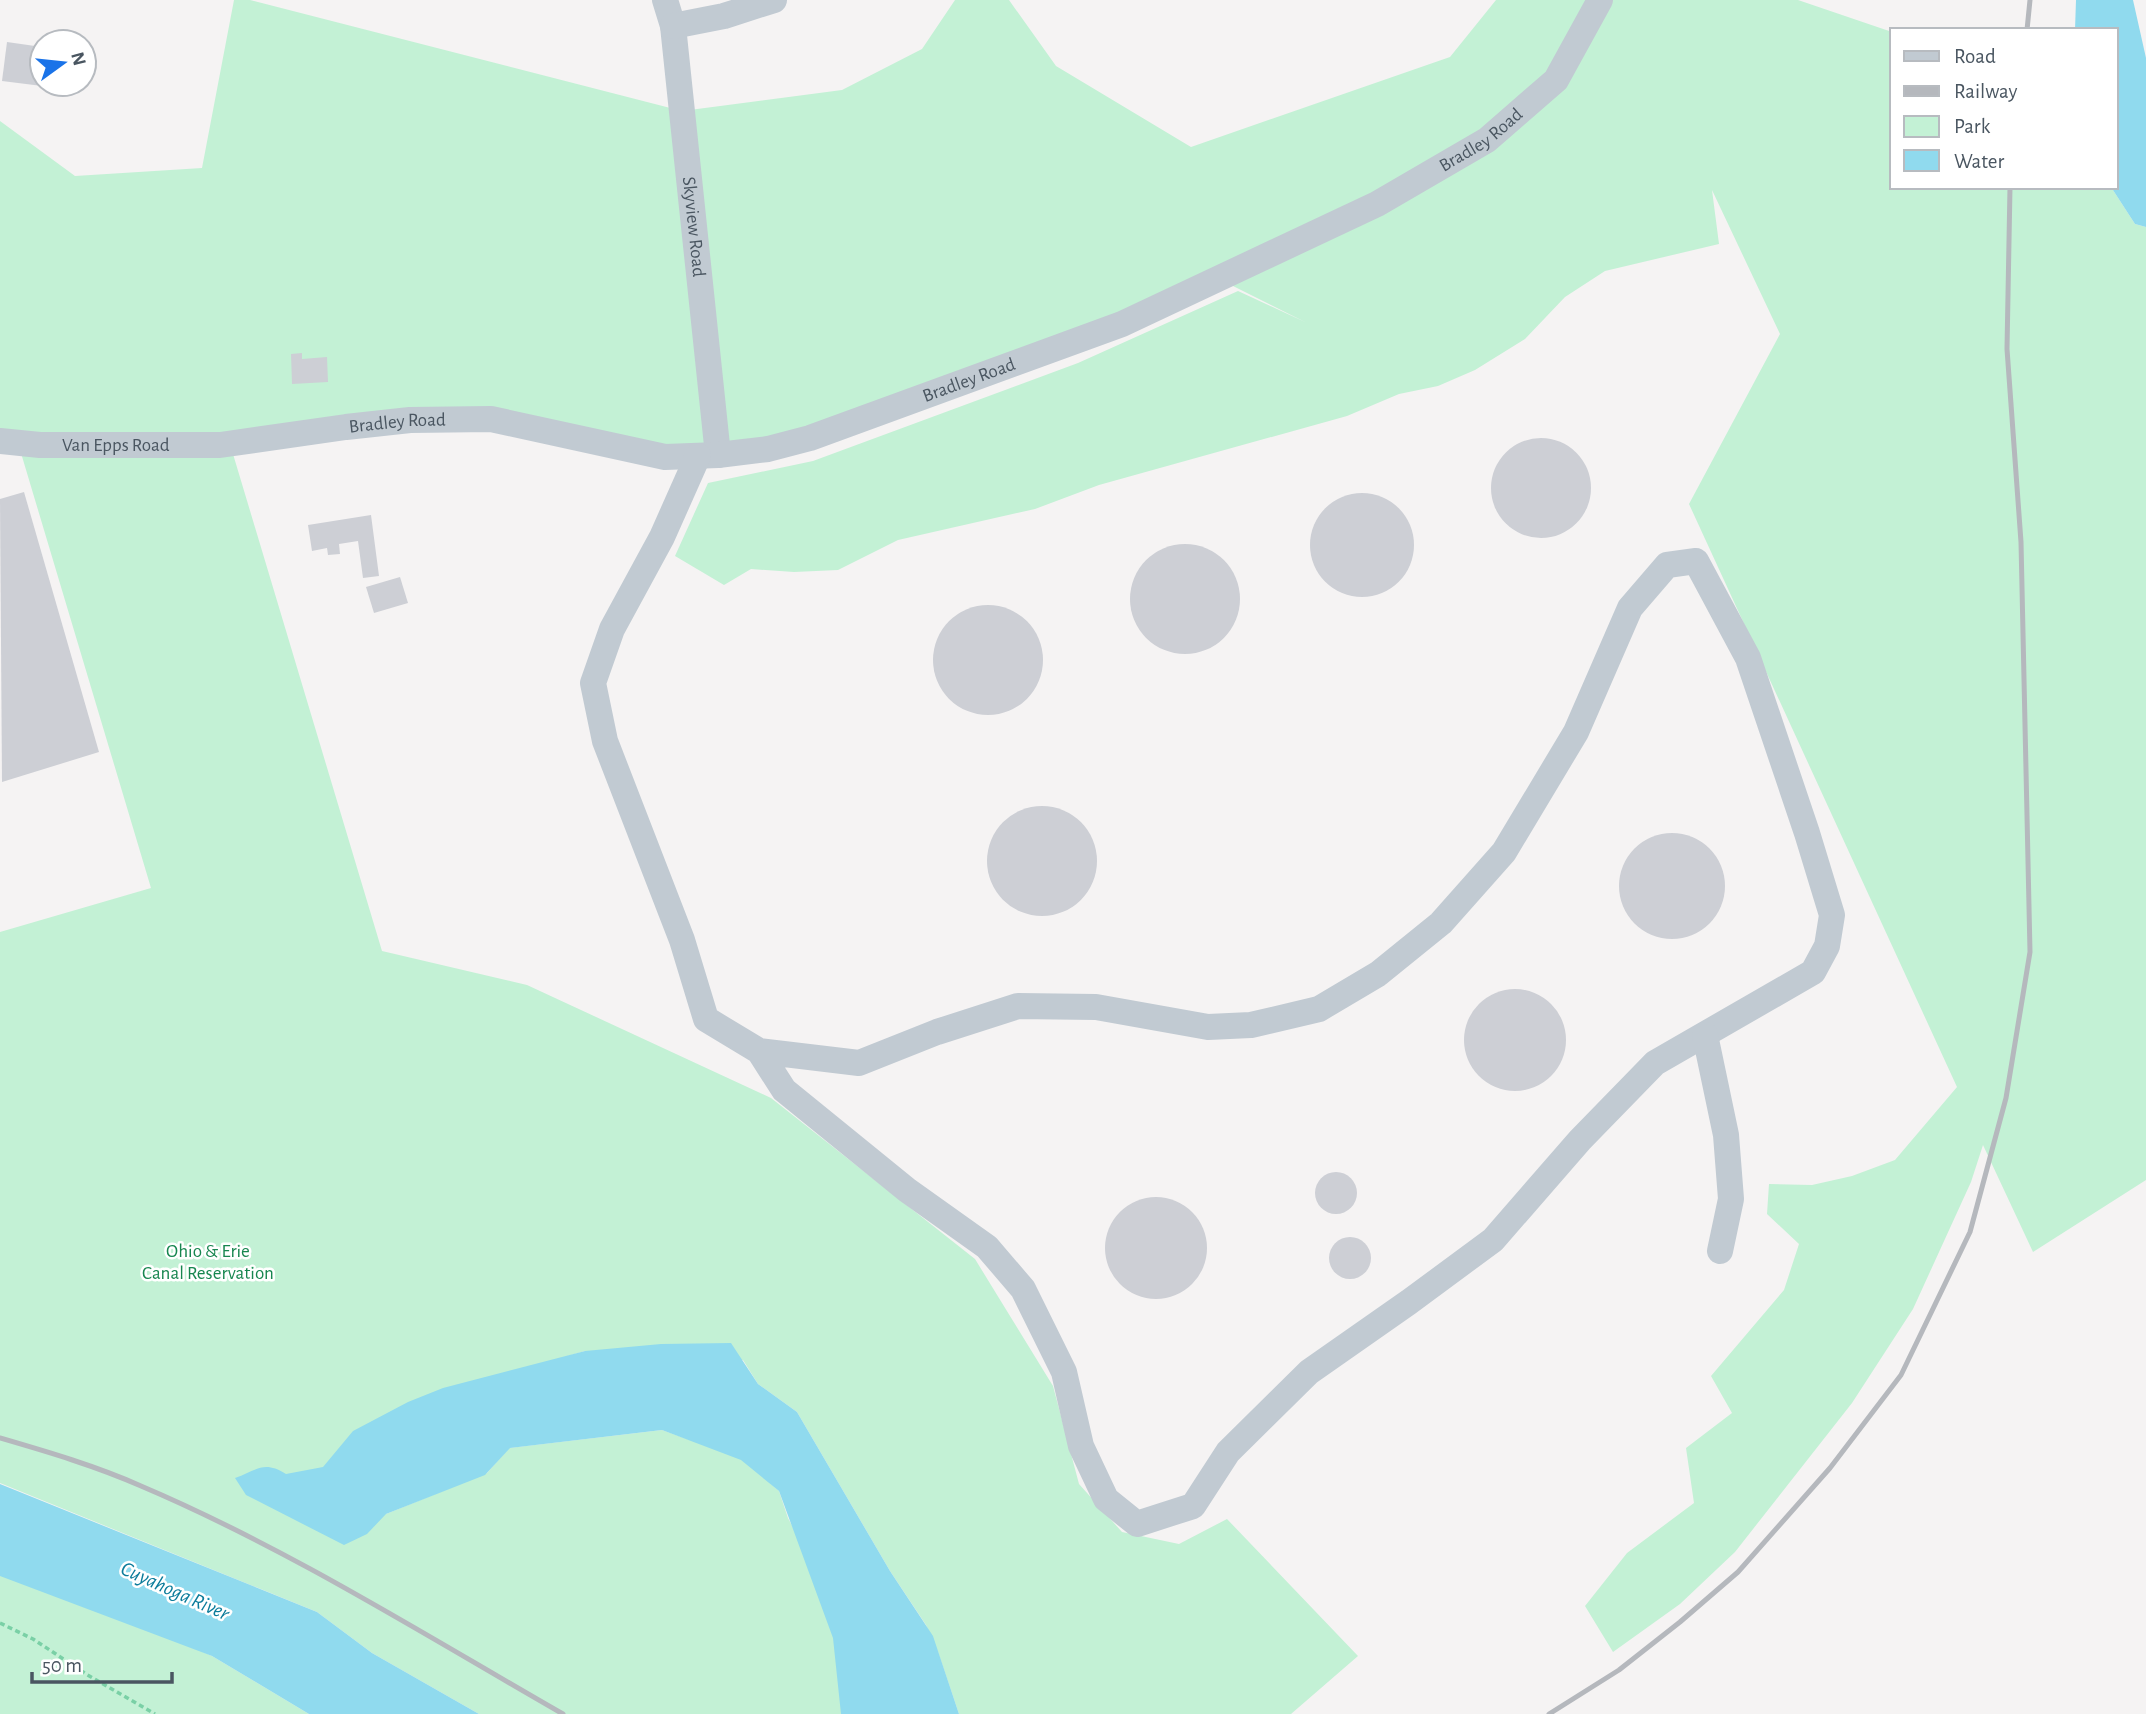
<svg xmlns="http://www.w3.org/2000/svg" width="2146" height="1714" viewBox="0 0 2146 1714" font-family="'Alegreya Sans',sans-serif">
<rect width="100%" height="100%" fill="#f5f3f3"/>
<g fill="#c3f1d5">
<path d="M234,0H250L682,111L842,90L922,49L955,0H1009L1056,66L1191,147L1450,57L1496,0H1798L1892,32V187H2111L2135,224L2146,227V1180L2033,1252L1983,1145L1971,1182L1913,1309L1852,1403L1735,1552L1680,1604L1613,1652L1585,1606L1627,1553L1694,1503L1686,1448L1732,1413L1711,1376L1784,1290L1799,1244L1767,1214L1769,1184L1812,1185L1852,1176L1895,1160L1957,1087L1689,504L1780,334L1712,190L1719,244L1605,271L1565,297L1525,339L1475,370L1438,386L1399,394L1347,416L1099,485L1035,509L898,540L838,570L794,572L751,569L724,585L675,556L708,483L813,461L1078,363L1238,291L1305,322L1219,279L1122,324L718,455L517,424L230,444L382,951L527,985L771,1098L975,1259L1053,1386L1079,1484L1122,1532L1179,1544L1227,1519L1358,1656L1291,1714H959L938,1652L926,1625L890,1571L797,1412L758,1384L743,1360L585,1351L544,1363L284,1513L304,1523L386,1514L487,1473L509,1448L662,1430L687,1439L755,1453L771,1484L779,1491L788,1518L829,1597L850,1714H479L372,1653L317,1612L0,1483V932L151,888L18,443L0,441V121L75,176L202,168Z"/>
<path d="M0,1562L212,1656L309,1714H0Z"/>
</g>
<g fill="#90daee">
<path d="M2076,0H2133L2146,58V227L2135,224L2111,187H2116V30H2075Z"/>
<path d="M731,1343L758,1384L797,1412L890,1571L933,1636L959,1714H841L833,1638L779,1491L741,1460L662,1430L510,1448L485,1475L386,1514L367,1534L344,1545L246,1495L235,1478C257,1470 264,1460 286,1474L323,1467L353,1431L408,1402L443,1388L585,1351L661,1344Z"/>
<path d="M0,1484L317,1612L372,1653L479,1714H309L212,1656L0,1576Z"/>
</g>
<g fill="#cdcfd5">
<path d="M7,42L42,47V86L2,81Z"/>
<path d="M302,353V359L327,357L328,382L292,384L291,354Z"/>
<circle cx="1541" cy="488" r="50"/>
<path d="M24,492L99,752L2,782L0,499Z"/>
<circle cx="1362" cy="545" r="52"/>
<path d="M371,515L379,576L363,578L358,541L339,544L340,554L328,555L327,548L312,551L308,525Z"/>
<circle cx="1185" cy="599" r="55"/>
<path d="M400,577L408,603L374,613L366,587Z"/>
<circle cx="988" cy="660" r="55"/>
<circle cx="1042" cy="861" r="55"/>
<circle cx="1672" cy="886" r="53"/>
<circle cx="1515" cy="1040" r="51"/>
<circle cx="1336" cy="1193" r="21"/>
<circle cx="1156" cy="1248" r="51"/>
<circle cx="1350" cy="1258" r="21"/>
</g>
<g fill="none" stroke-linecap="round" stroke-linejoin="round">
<path stroke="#7ad0a6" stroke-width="3.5" stroke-dasharray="5 3.5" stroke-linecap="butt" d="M0,1623L33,1639L86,1674L155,1714"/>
<g stroke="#c1cad2" stroke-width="26">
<path id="s1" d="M665,0L673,26L718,455"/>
<path d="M673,26L724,16L774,0"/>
<path id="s2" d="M0,441L40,445H220L346,427L410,420L491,419L665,457L718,455L768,449L810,438L1122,324L1377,204L1487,140L1556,80L1600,0"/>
<path d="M698,456L662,537L612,629L593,683L605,741L682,940L706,1019L759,1051L859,1063L937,1032L1018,1006L1096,1007L1208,1027L1251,1025L1319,1009L1378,974L1441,923L1504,852L1576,732L1630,608L1667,565L1696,561L1748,658L1807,833L1832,915L1827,946L1813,972L1655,1063L1580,1140L1493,1240L1409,1302L1309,1372L1228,1452L1193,1506L1137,1524L1106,1499L1081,1446L1064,1372L1023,1289L987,1247L907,1190L784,1090L759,1051"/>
<path d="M1705,1035L1726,1135L1731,1199L1720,1251"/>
</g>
<g stroke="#b5b8bd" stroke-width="5">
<path d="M2027,30L2030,0"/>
<path d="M0,1438C48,1452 96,1466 141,1486C287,1548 425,1635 563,1714"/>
<path d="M1549,1714L1619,1670L1680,1622L1738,1572L1830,1468L1901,1375L1970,1232L2006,1098L2030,952L2021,542L2007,349L2010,187"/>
</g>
</g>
<g text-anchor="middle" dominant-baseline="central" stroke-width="5" stroke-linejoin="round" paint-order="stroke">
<g font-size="19" fill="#4a5661" stroke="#fff">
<text stroke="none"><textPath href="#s2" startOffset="1554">Bradley Road</textPath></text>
<text stroke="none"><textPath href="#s1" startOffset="229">Skyview Road</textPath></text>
<text stroke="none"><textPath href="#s2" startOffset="987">Bradley Road</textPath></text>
<text stroke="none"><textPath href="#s2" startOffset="399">Bradley Road</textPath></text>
<text stroke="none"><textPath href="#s2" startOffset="116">Van Epps Road</textPath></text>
</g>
<g font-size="19" fill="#17864f" stroke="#fff">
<text x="208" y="1251">Ohio &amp; Erie<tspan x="208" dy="22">Canal Reservation</tspan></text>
</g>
<g font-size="21" font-style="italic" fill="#0c7c9b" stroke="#fff">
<text transform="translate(175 1591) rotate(24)">Cuyahoga River</text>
</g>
</g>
<rect x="1890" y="28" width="228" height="161" fill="#ffffff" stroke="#b7bbc0" stroke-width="2"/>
<rect x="1904" y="51" width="35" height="10" fill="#c1cad2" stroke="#b7bbc0" stroke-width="2"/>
<text x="1954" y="63" font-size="21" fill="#4a5661">Road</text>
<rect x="1904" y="86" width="35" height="10" fill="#b5b8bd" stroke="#b7bbc0" stroke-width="2"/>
<text x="1954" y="98" font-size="21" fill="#4a5661">Railway</text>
<rect x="1904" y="116" width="35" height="21" fill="#c3f1d5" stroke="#b7bbc0" stroke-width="2"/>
<text x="1954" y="133" font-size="21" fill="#4a5661">Park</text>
<rect x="1904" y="150" width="35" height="21" fill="#90daee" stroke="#b7bbc0" stroke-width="2"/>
<text x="1954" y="168" font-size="21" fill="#4a5661">Water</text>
<g transform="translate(63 63) rotate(75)"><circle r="33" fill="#ffffff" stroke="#b7bbc0" stroke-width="2"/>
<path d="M0-5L12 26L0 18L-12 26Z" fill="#1a73e8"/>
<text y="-10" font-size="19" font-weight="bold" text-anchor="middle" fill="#4a5661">N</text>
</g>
<path d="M32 1672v10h140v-10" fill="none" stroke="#4a5661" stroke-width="3.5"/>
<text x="42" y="1672" font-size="21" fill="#4a5661" stroke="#ffffff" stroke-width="5" paint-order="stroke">50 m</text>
</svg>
